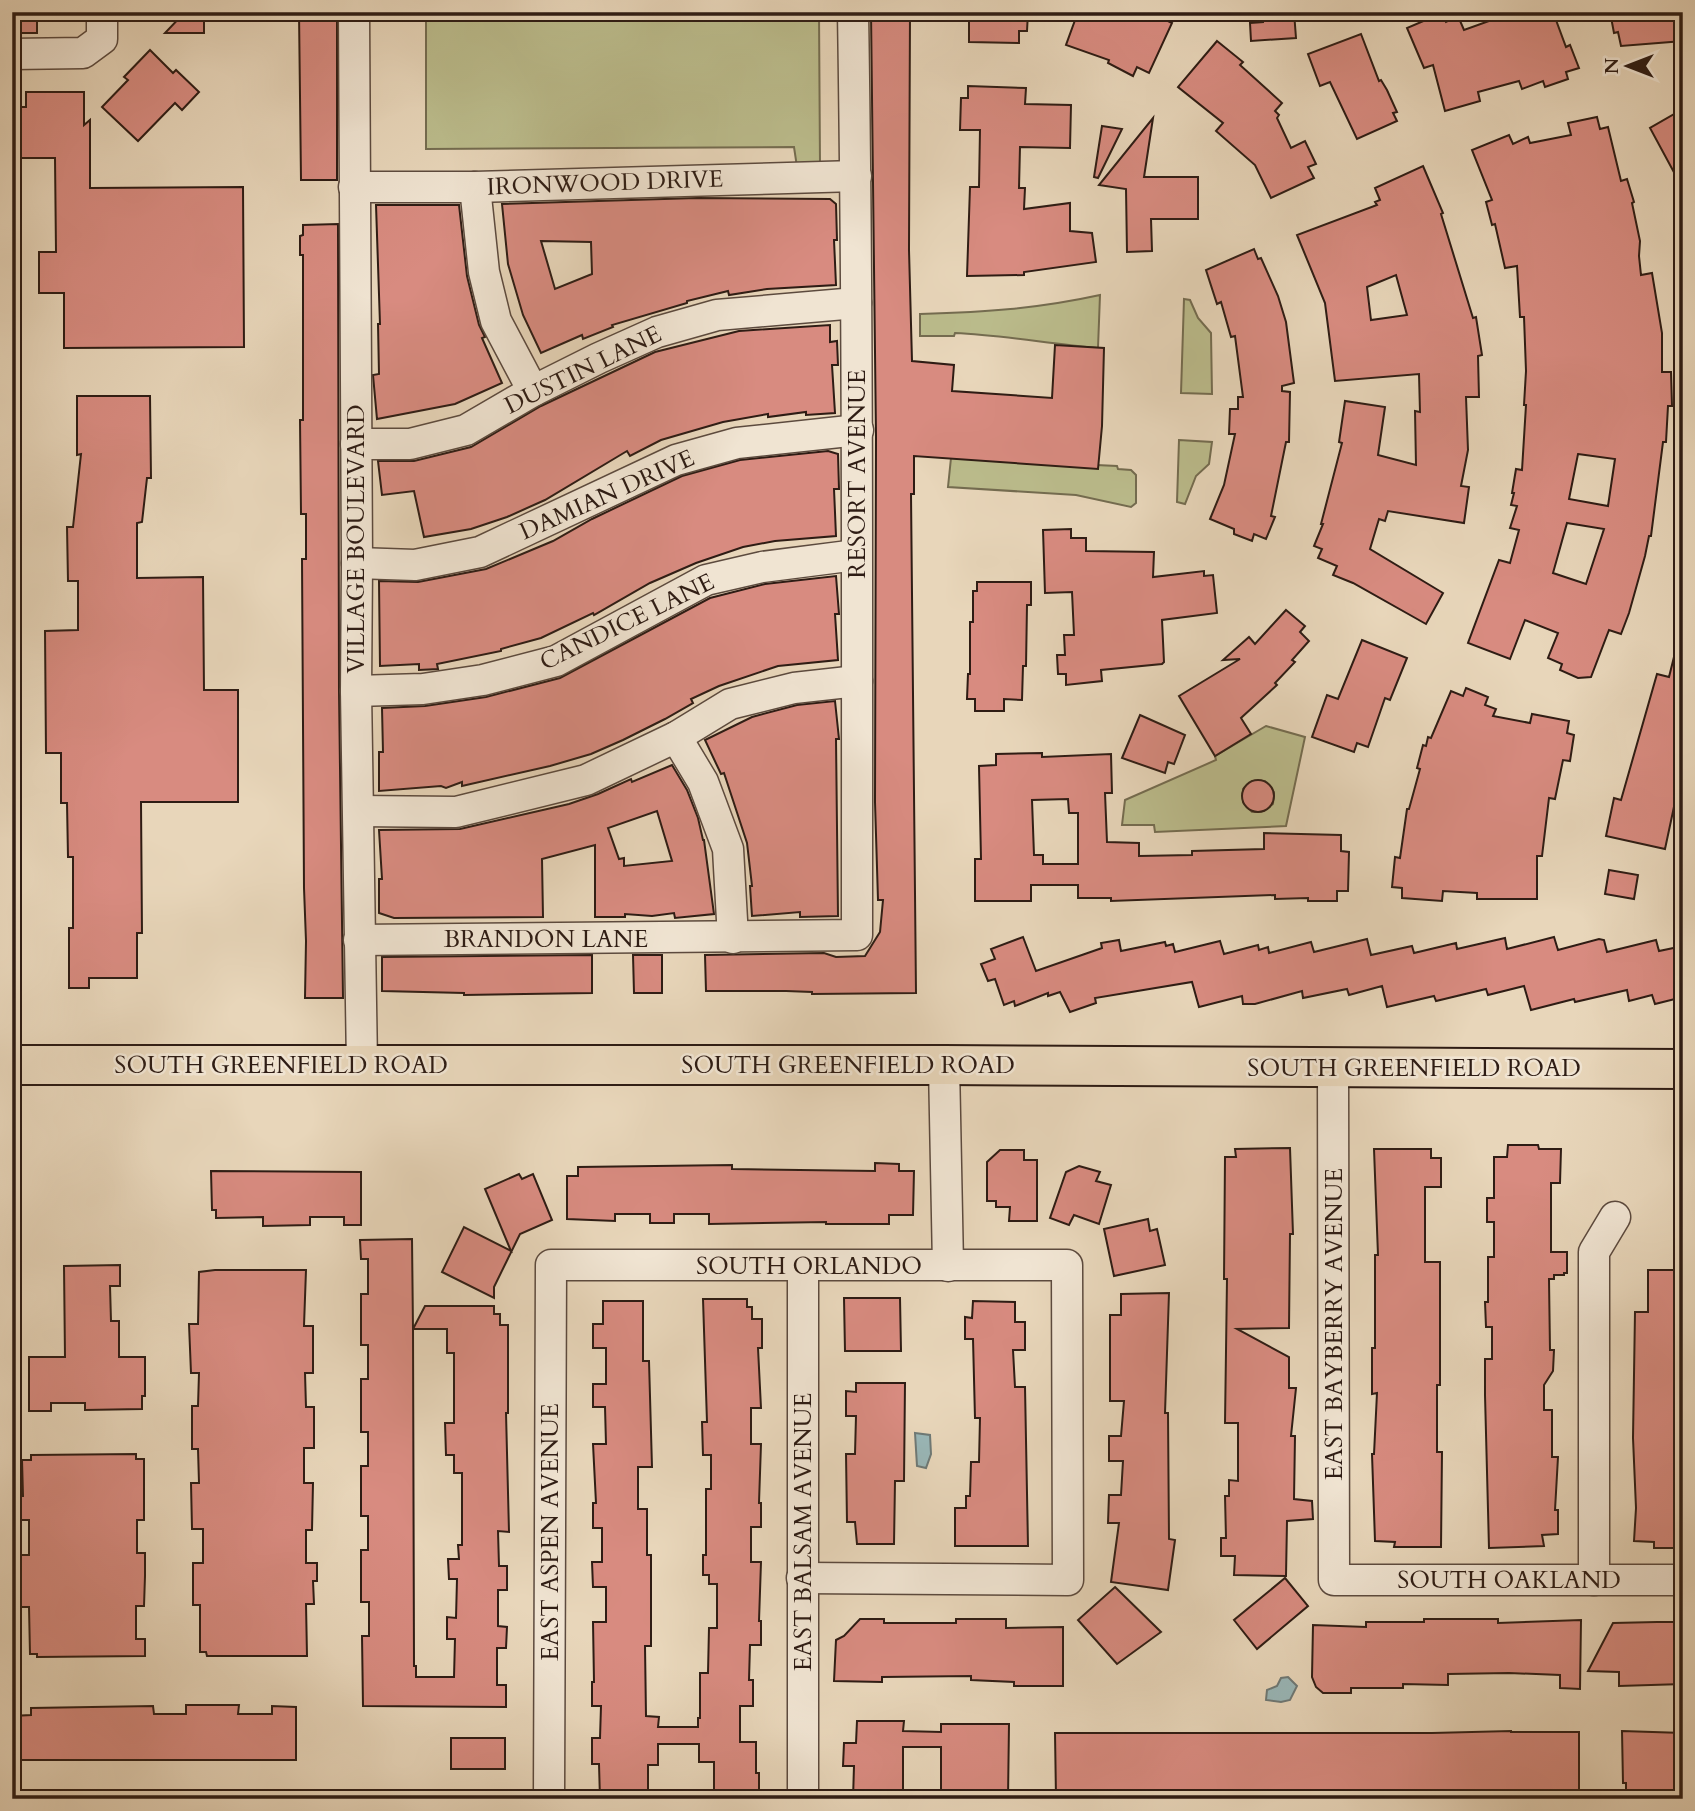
<svg xmlns="http://www.w3.org/2000/svg" width="1695" height="1811" viewBox="0 0 1695 1811" font-family="Cardo,serif">
<rect width="100%" height="100%" fill="#e8d6ba"/>
<filter id="stains"><feTurbulence type="fractalNoise" baseFrequency=".00286" numOctaves="4"/><feColorMatrix values="0 0 0 0 .2 0 0 0 0 .09 0 0 0 0 .02 0 0 0 .5 -.17"/></filter>
<radialGradient id="worn" r=".72"><stop offset=".6" stop-color="#630" stop-opacity="0"/><stop offset="1" stop-color="#630" stop-opacity=".3"/></radialGradient>
<g fill="#bbbc8c" stroke="#746c50" stroke-width="2" fill-rule="evenodd">
<path d="M426,12H819L820,165L797,167L794,147L426,149Z"/>
<path d="M1100,295L1098,348C1050,344 1003,335 955,333L954,336H920V314C985,312 1036,309 1100,295Z"/>
<path d="M1184,299L1190,300L1198,318L1211,333L1212,394L1181,393Z"/>
<path d="M1179,440L1212,442L1209,464L1196,476L1185,504L1177,502Z"/>
<path d="M951,458L1117,466L1118,469L1131,470L1136,475V503L1131,507L1076,495L948,487Z"/>
<path d="M1266,726L1305,737L1286,826L1155,832L1154,825H1122L1125,800L1216,760L1215,756ZM1252,781H1265L1274,792L1273,804L1264,811L1252,812L1243,802V789Z"/>
</g>
<g fill="#99b7b8" stroke="#6e7976" stroke-width="2">
<path d="M915,1433L930,1435L931,1454L926,1468L917,1466Z"/>
<path d="M1288,1677L1297,1686L1290,1700L1281,1702L1266,1700L1267,1690L1277,1686L1281,1678Z"/>
</g>
<g fill="#d88b80" stroke="#2e1c14" stroke-width="2" fill-rule="evenodd">
<rect x="12" y="12" width="25" height="21"/>
<path d="M185,12H204V33H165Z"/>
<path d="M299,12H337V180H301Z"/>
<path d="M871,12H910L909,250L912,361L954,365L952,391L1052,398L1055,345L1104,348L1102,426L1098,469L914,456V494H911L916,993L812,994V992L786,991H706L705,955L824,953L836,957L865,956L880,932L883,900H878L875,802L876,437Z"/>
<path d="M969,12H1028L1027,31H1019V43L969,42Z"/>
<path d="M1078,12H1163L1160,17L1172,23L1149,73L1137,67L1133,76L1108,63L1109,60L1066,45Z"/>
<path d="M1262,12H1294L1296,38L1251,41L1250,23L1263,22Z"/>
<path d="M1514,12H1553L1566,47L1570,45L1579,68L1566,72L1568,79L1545,87L1543,81L1522,89L1519,81L1478,92L1480,101L1445,111L1433,65L1424,68L1407,28L1442,13L1446,22L1458,16L1464,30Z"/>
<path d="M1610,12H1683V41L1621,46L1618,32L1614,33Z"/>
<path d="M1361,34L1379,81L1381,80L1387,90L1397,112L1393,113L1397,121L1357,139L1330,82L1320,86L1308,54Z"/>
<path d="M1217,41L1243,62L1240,65L1282,103L1275,111L1279,115L1277,118L1291,148L1305,141L1316,164L1308,167L1314,178L1271,198L1255,165L1216,131L1223,123L1178,87Z"/>
<path d="M150,50L173,73L176,70L199,92L182,110L175,103L138,141L102,107L128,80L124,77Z"/>
<path d="M968,86L1026,88L1025,104L1071,105L1070,148L1020,147L1019,188H1025L1024,209L1070,203V231L1092,233L1096,262L1024,272V275L967,276L970,187H979L980,130H960L961,98H968Z"/>
<path d="M26,92H84V125L90,120V188L243,187L244,347L64,348V293H39V252H56L55,158H12V118H15V107H26Z"/>
<path d="M1683,109V189L1650,128Z"/>
<path d="M1597,117L1600,129L1608,127L1621,181L1627,179L1634,202L1632,203L1640,241L1639,256L1641,275L1652,273L1662,333V372H1671L1672,406H1668L1666,442H1663L1651,536H1649L1645,556L1629,613L1621,634L1609,630L1591,677L1578,678L1560,670L1562,664L1548,658L1558,633L1525,620L1510,659L1468,643L1499,560L1510,563L1519,530L1510,528L1517,506L1511,505L1514,493H1512L1516,469L1522,470L1526,405H1524L1526,371L1524,317H1520L1517,266L1505,268L1495,224L1492,225L1486,202L1492,200L1472,150L1509,135L1513,144L1528,137L1530,143L1571,135L1568,123ZM1578,454L1615,459L1608,506L1569,499ZM1567,523L1604,529L1586,584L1553,573Z"/>
<path d="M1153,118L1144,177H1198V219H1151L1152,251L1127,252L1126,189L1099,185Z"/>
<path d="M1102,126L1122,129L1098,178L1094,177Z"/>
<path d="M1423,166L1443,213L1441,214L1473,318L1476,317L1482,355L1478,356L1479,397H1466L1468,450L1461,486L1469,487L1464,523L1388,511L1385,521L1379,519L1370,549L1443,593L1426,624L1353,583L1333,575L1337,566L1318,558L1322,549L1314,546L1323,524H1321L1342,443L1339,442L1345,401L1385,407L1378,455L1416,465L1415,411L1420,412L1419,374L1335,381L1325,303L1297,235L1377,205L1375,202L1380,200L1375,188ZM1396,275L1407,315L1371,320L1367,287Z"/>
<path d="M697,198L830,199L836,204L837,240H834L836,285L767,289L729,295L728,291L687,301V303L612,325L613,327L583,339L582,335L541,353L523,315L508,264L502,204ZM541,241L591,242L592,274L555,289Z"/>
<path d="M376,205H459L467,276L479,325L485,337L482,338L502,383L455,404L377,419L373,375L379,374L378,324H380Z"/>
<path d="M338,224L339,691L343,998H305L306,941L304,888L302,559H306V514H301L300,420H303V255H300V236L303,235V225Z"/>
<path d="M1254,249L1258,259L1261,258L1278,296L1286,322L1294,383L1282,386V391L1290,392L1289,442H1286L1271,516L1275,517L1266,539L1254,534L1252,541L1234,534V529L1210,519L1224,485L1235,434H1229L1230,409H1238V397H1243L1235,336L1231,337L1221,302L1217,304L1206,270Z"/>
<path d="M830,325V342L837,341L838,365H832L835,413L806,415V412L768,417V414L723,422L661,440L630,456L627,451L545,500L507,517L471,529L424,537L414,491L382,495L378,461H414L471,447L541,406L655,352L739,331Z"/>
<path d="M77,396H150L151,478H147L142,522L137,523V578L203,577L204,690H238V802H141L142,933H137V978H89V988H69V928H73V857H68L67,803H61V753H46L45,631L78,630V581H68L67,527H73L81,454L77,455Z"/>
<path d="M828,451L838,454L839,489H834L836,536L775,541L743,547L696,563L650,583L594,615L593,613L541,638L501,649V651L437,664L438,669L419,670V664L380,666L379,581L418,582L486,569L553,541L592,519L682,476L740,460Z"/>
<path d="M1071,529V538H1086V551L1154,552L1153,577L1204,571V576L1213,575L1217,613L1162,620L1164,662L1162,664L1101,670L1102,681L1066,685V674H1058L1057,655H1065L1064,635H1074L1072,592L1045,593L1043,530Z"/>
<path d="M836,576L839,614H835L838,660L778,666L719,686L691,699L693,703L665,719L623,740L591,754L550,766L462,786V782L446,788L441,786L379,791V752H383L382,708L425,706L486,697L560,678L710,598L765,584Z"/>
<path d="M977,582H1031V605H1027L1026,666H1023L1022,700L1004,699V711H975V699H967L968,674H970V622H973V591H977Z"/>
<path d="M1286,610L1305,626L1300,632L1309,641L1292,660L1295,662L1275,683L1277,685L1241,718L1251,734L1215,756L1179,696L1240,659L1223,660L1249,637L1255,644Z"/>
<path d="M1362,640L1407,658L1390,700L1385,698L1368,747L1357,743L1354,752L1312,737L1327,695L1338,699Z"/>
<path d="M1677,645L1683,646V784L1677,802H1675L1665,849L1606,836L1614,798L1621,800L1657,674L1669,677Z"/>
<path d="M1466,688L1488,697L1485,705L1496,709L1493,716L1530,723L1532,714L1569,721L1567,733L1574,735L1570,761L1563,760L1555,799L1549,798L1542,856H1537V899H1477V893L1443,891L1442,901L1402,898V888L1392,887L1395,857L1400,858L1407,809H1409L1420,769L1417,768L1423,745L1426,746L1428,737L1431,738L1451,691L1463,696Z"/>
<path d="M835,701L839,739H836L838,916L800,917V912L752,916L750,886H752L747,843L724,773L721,774L705,740L752,717L797,705Z"/>
<path d="M1140,715L1185,735L1174,764L1168,762L1165,773L1122,758Z"/>
<path d="M1042,753V757L1111,754L1112,793H1105L1107,842L1139,843V856L1192,855V851L1264,849V833L1341,835V851L1349,852L1348,891H1337V901H1308V898L1275,899V895L1111,901V898H1078V885H1031V901H975V859H981L979,766L996,765V754ZM1068,799L1069,813H1078V864H1043V855H1034L1032,800Z"/>
<path d="M672,765L687,790L698,818L703,840H704L714,914L675,918L674,913L652,916L625,914V917H595V845L542,859L543,917L394,918L379,913V879H382L379,830L460,829L569,804L598,794L631,779L632,782ZM657,811L672,861L624,866V858L619,859L608,828Z"/>
<circle cx="1258" cy="796" r="16"/>
<path d="M1609,870L1638,875L1634,899L1605,894Z"/>
<path d="M1023,937L1036,971L1102,948L1101,943L1119,940L1121,951L1165,942L1166,946L1173,944L1175,952L1220,941L1224,954L1258,945L1259,950L1268,947L1269,953L1311,942L1314,952L1367,939L1371,955L1412,946L1414,953L1456,943L1457,949L1505,938L1507,949L1554,937L1558,950L1599,939L1604,940L1607,952L1656,940L1659,951L1683,946V997L1655,1004L1652,995L1629,1001L1627,990L1575,1002L1574,999L1531,1010L1524,986L1488,995L1486,989L1436,1001L1434,996L1387,1007L1382,986L1349,995L1347,989L1303,998L1302,991L1255,1004H1243L1242,996L1199,1007L1192,982L1095,998L1096,1003L1070,1012L1060,992L1048,996V993L1015,1006L1014,1001L1004,1005L995,979L988,981L981,964L995,959L991,949Z"/>
<path d="M592,955V993L464,995V993L382,991V957Z"/>
<path d="M633,955H662V993H634Z"/>
<path d="M1508,1145H1538L1539,1149H1561L1560,1183H1551V1252H1567V1273H1564V1275H1554V1279H1549L1550,1350H1554L1553,1371L1544,1385V1410H1552V1457H1558L1555,1510H1558V1534L1542,1535L1544,1546L1489,1548L1485,1395V1359H1492V1327H1486L1485,1302H1488V1257H1494V1222H1487V1198H1494V1157H1507Z"/>
<path d="M1290,1148L1293,1234H1290L1289,1328L1237,1329L1289,1357V1388H1296L1291,1436H1295L1294,1499L1312,1501L1313,1519L1287,1521L1286,1576L1234,1575L1235,1556H1221V1538H1226L1225,1496H1229V1480L1238,1481V1423H1225L1227,1279H1224L1225,1157H1236L1235,1149Z"/>
<path d="M1374,1149H1431V1158H1441V1187H1425V1262H1440V1385H1437V1452H1442L1441,1547H1394L1395,1542L1375,1541L1372,1454H1374L1377,1393L1372,1394V1348H1375V1255H1378Z"/>
<path d="M1000,1150H1024V1160H1037V1221H1009L1010,1207H996V1201H987V1162Z"/>
<path d="M875,1163L899,1164V1171H914L913,1215H889V1224H826V1222L709,1224V1214H674V1223H650V1214H615V1221L567,1219V1176H578V1167L732,1165V1169L875,1171Z"/>
<path d="M1079,1166L1100,1172L1096,1181L1111,1185L1099,1224L1074,1215L1069,1225L1050,1218L1066,1172Z"/>
<path d="M211,1171L361,1172V1225H344V1217H310V1225L263,1226V1217L216,1218V1210H212Z"/>
<path d="M519,1174L522,1179L533,1174L552,1220L520,1234L494,1287V1298L442,1272L464,1227L511,1251L485,1189Z"/>
<path d="M1148,1219L1150,1231L1157,1229L1165,1265L1114,1276L1104,1229Z"/>
<path d="M412,1239L413,1329L425,1306H494V1314H500V1325H508V1413H506L509,1532L498,1531L499,1566H507V1590H498V1626L507,1627L506,1648H497V1685H506V1707L363,1706L362,1636H369V1602H361V1550H368V1516H361V1466H368V1432H361V1379H368V1345H361V1294H368V1259H361L360,1240ZM413,1329H447V1353H454V1423H445L446,1455H454V1473H462V1545H458L459,1559H448L449,1579H457L456,1618L447,1617V1639H455L454,1677H416V1666H414Z"/>
<path d="M120,1265V1286H110L111,1321H119V1357H145V1396H142V1409L85,1410V1403H51V1411H29V1357H65L64,1266Z"/>
<path d="M215,1270H306L304,1326H313V1373H305L306,1407H314V1448H304V1483H313L312,1530H306V1563H317V1581H313L314,1604H306L307,1656H207L206,1652H200V1605H193V1563H203V1529H192L191,1483H199L198,1449H192V1406H198L199,1373H191L189,1324H198L199,1272Z"/>
<path d="M1648,1270H1683V1548H1654V1542L1634,1541L1636,1508L1633,1438L1635,1312H1648Z"/>
<path d="M1169,1293L1165,1413H1168L1169,1539L1175,1540L1168,1590L1111,1582L1119,1523H1108L1109,1495H1121L1123,1461H1109V1436H1121L1124,1401H1110V1315H1121V1294Z"/>
<path d="M844,1298H900L901,1351H845Z"/>
<path d="M703,1299H747V1307H752V1319H762V1348H758L761,1408H751V1444H761L759,1503H761V1527H751V1562H761L759,1621H761V1645H750L749,1680H753V1706H740V1742H756V1773H759V1799H714V1762H699V1744H658V1765H648V1799H600L599,1764H592V1738H600L601,1706H592V1682H594L593,1622H606V1587H593L592,1562H602V1528H593V1503H596L593,1444H606L605,1407H593V1384H606V1348H593V1324H603V1301H643V1361H649L652,1467H638V1509H647V1555H651V1646H645L646,1716L659,1717L658,1727H698V1718H700V1673H708L709,1628H717V1584H709V1575H703V1555H706V1489H711V1455H703L702,1422H707Z"/>
<path d="M973,1301L1015,1302V1322H1025V1350H1013L1015,1387H1025L1028,1546H955V1508H966V1496H970L971,1462H979L980,1418H975L973,1339H965V1317L972,1318Z"/>
<path d="M856,1383H905L904,1481H895L894,1544H857L855,1522H847L846,1454H855L856,1416H846V1391L856,1392Z"/>
<path d="M136,1454V1459H144V1520H137V1553H145V1576L144,1606H136V1639H145V1656L37,1657V1654H30L29,1607H21L20,1555H29V1520H21V1496H23L22,1460H31V1455Z"/>
<path d="M1285,1578L1308,1606L1257,1649L1234,1620Z"/>
<path d="M1115,1587L1161,1632L1117,1664L1078,1620Z"/>
<path d="M860,1619H884V1623H956V1619H1006V1628L1063,1627V1686H1014V1682L971,1680V1676L882,1677V1682L834,1681L836,1640L844,1636Z"/>
<path d="M1424,1619H1498V1623L1581,1620L1580,1689L1560,1688V1675L1509,1673L1448,1674V1685L1403,1684V1688H1351V1693H1323L1316,1687L1312,1677L1313,1625L1366,1627V1622H1424Z"/>
<path d="M1657,1622H1683V1684L1619,1686V1672L1588,1671L1613,1623Z"/>
<path d="M186,1705H239L238,1714H272V1706L296,1707V1760H12V1716L31,1715V1708L153,1706L154,1714H186Z"/>
<path d="M857,1721H904L903,1731L941,1732V1724H1009L1008,1799H941V1747H903V1799H853L854,1766H843L844,1743H856Z"/>
<path d="M1511,1731V1732H1579V1794H1221V1798L1138,1790V1797L1056,1798L1055,1733H1432Z"/>
<path d="M1622,1731L1683,1733V1790L1626,1791V1783H1623Z"/>
<rect x="451" y="1738" width="54" height="31"/>
</g>
<g fill="none" stroke-linecap="round" stroke-linejoin="round">
<g stroke="#5c4a3e" stroke-width="33">
<g id="minor">
<path d="M354,12L357,563L356,691L362,1065"/>
<path d="M12,54L83,53L102,39V12"/>
<path d="M354,187H475L856,176"/>
<path d="M475,187L484,272L496,321L533,391"/>
<path d="M356,444H410L466,430L533,391L599,358L657,332L717,315L856,303"/>
<path d="M357,563L415,565L480,552L676,460L737,443L858,430"/>
<path d="M356,691L423,689L483,680L556,661L706,580L762,567L856,555"/>
<path d="M676,737L703,782L728,849L733,938"/>
<path d="M359,811L456,812L586,780L676,737L730,704L794,688L857,681"/>
<path d="M359,940L857,935C857,628 858,320 853,12"/>
<path d="M944,1065L948,1266"/>
<path d="M1333,1068L1334,1580H1683"/>
<path d="M1594,1580V1252L1615,1217"/>
<path d="M549,1799L551,1265H1067L1068,1580L802,1578"/>
<path d="M803,1799V1266"/>
</g>
</g>
<g stroke="#2e1c14" stroke-width="42">
<path id="major" d="M12,1065H944L1683,1069"/>
</g>
<use href="#minor" stroke="#f0e4d2" stroke-width="30"/>
<use href="#major" stroke="#e8d6ba" stroke-width="38"/>
</g>
<g text-anchor="middle" dominant-baseline="central" stroke-width="5" stroke-linejoin="round" paint-order="stroke">
<g font-size="24" fill="#2e1c14" stroke="#f0e4d2">
<text transform="translate(605 183) rotate(-2)">IRONWOOD DRIVE</text>
<text transform="translate(583 370) rotate(-26)">DUSTIN LANE</text>
<text transform="translate(857 474) rotate(-90)">RESORT AVENUE</text>
<text transform="translate(607 495) rotate(-24)">DAMIAN DRIVE</text>
<text transform="translate(356 539) rotate(-90)">VILLAGE BOULEVARD</text>
<text transform="translate(627 622) rotate(-26)">CANDICE LANE</text>
<text x="546" y="939">BRANDON LANE</text>
<text x="281" y="1065">SOUTH GREENFIELD ROAD</text>
<text x="848" y="1065">SOUTH GREENFIELD ROAD</text>
<text x="1414" y="1068">SOUTH GREENFIELD ROAD</text>
<text x="809" y="1266">SOUTH ORLANDO</text>
<text transform="translate(1334 1324) rotate(-90)">EAST BAYBERRY AVENUE</text>
<text transform="translate(550 1532) rotate(-90)">EAST ASPEN AVENUE</text>
<text transform="translate(803 1532) rotate(-90)">EAST BALSAM AVENUE</text>
<text x="1509" y="1580">SOUTH OAKLAND</text>
</g>
</g>
<rect width="1695" height="1811" fill="none" stroke="#e8d6ba" stroke-width="42"/>
<rect x="14" y="14" width="1667" height="1783" fill="none" stroke="#2e1c14" stroke-width="3.5"/>
<rect x="21" y="21" width="1653" height="1769" fill="none" stroke="#2e1c14" stroke-width="2"/>
<g transform="translate(1628 66) rotate(270)" stroke="#f0e4d2" stroke-width="5" paint-order="stroke">
<path d="M0-5L12 26L0 18L-12 26Z" fill="#2e1c14"/>
<text y="-10" font-size="19" font-weight="bold" text-anchor="middle" fill="#2e1c14">N</text>
</g>
<rect width="100%" height="100%" filter="url(#stains)"/>
<rect width="100%" height="100%" fill="url(#worn)"/>
</svg>
